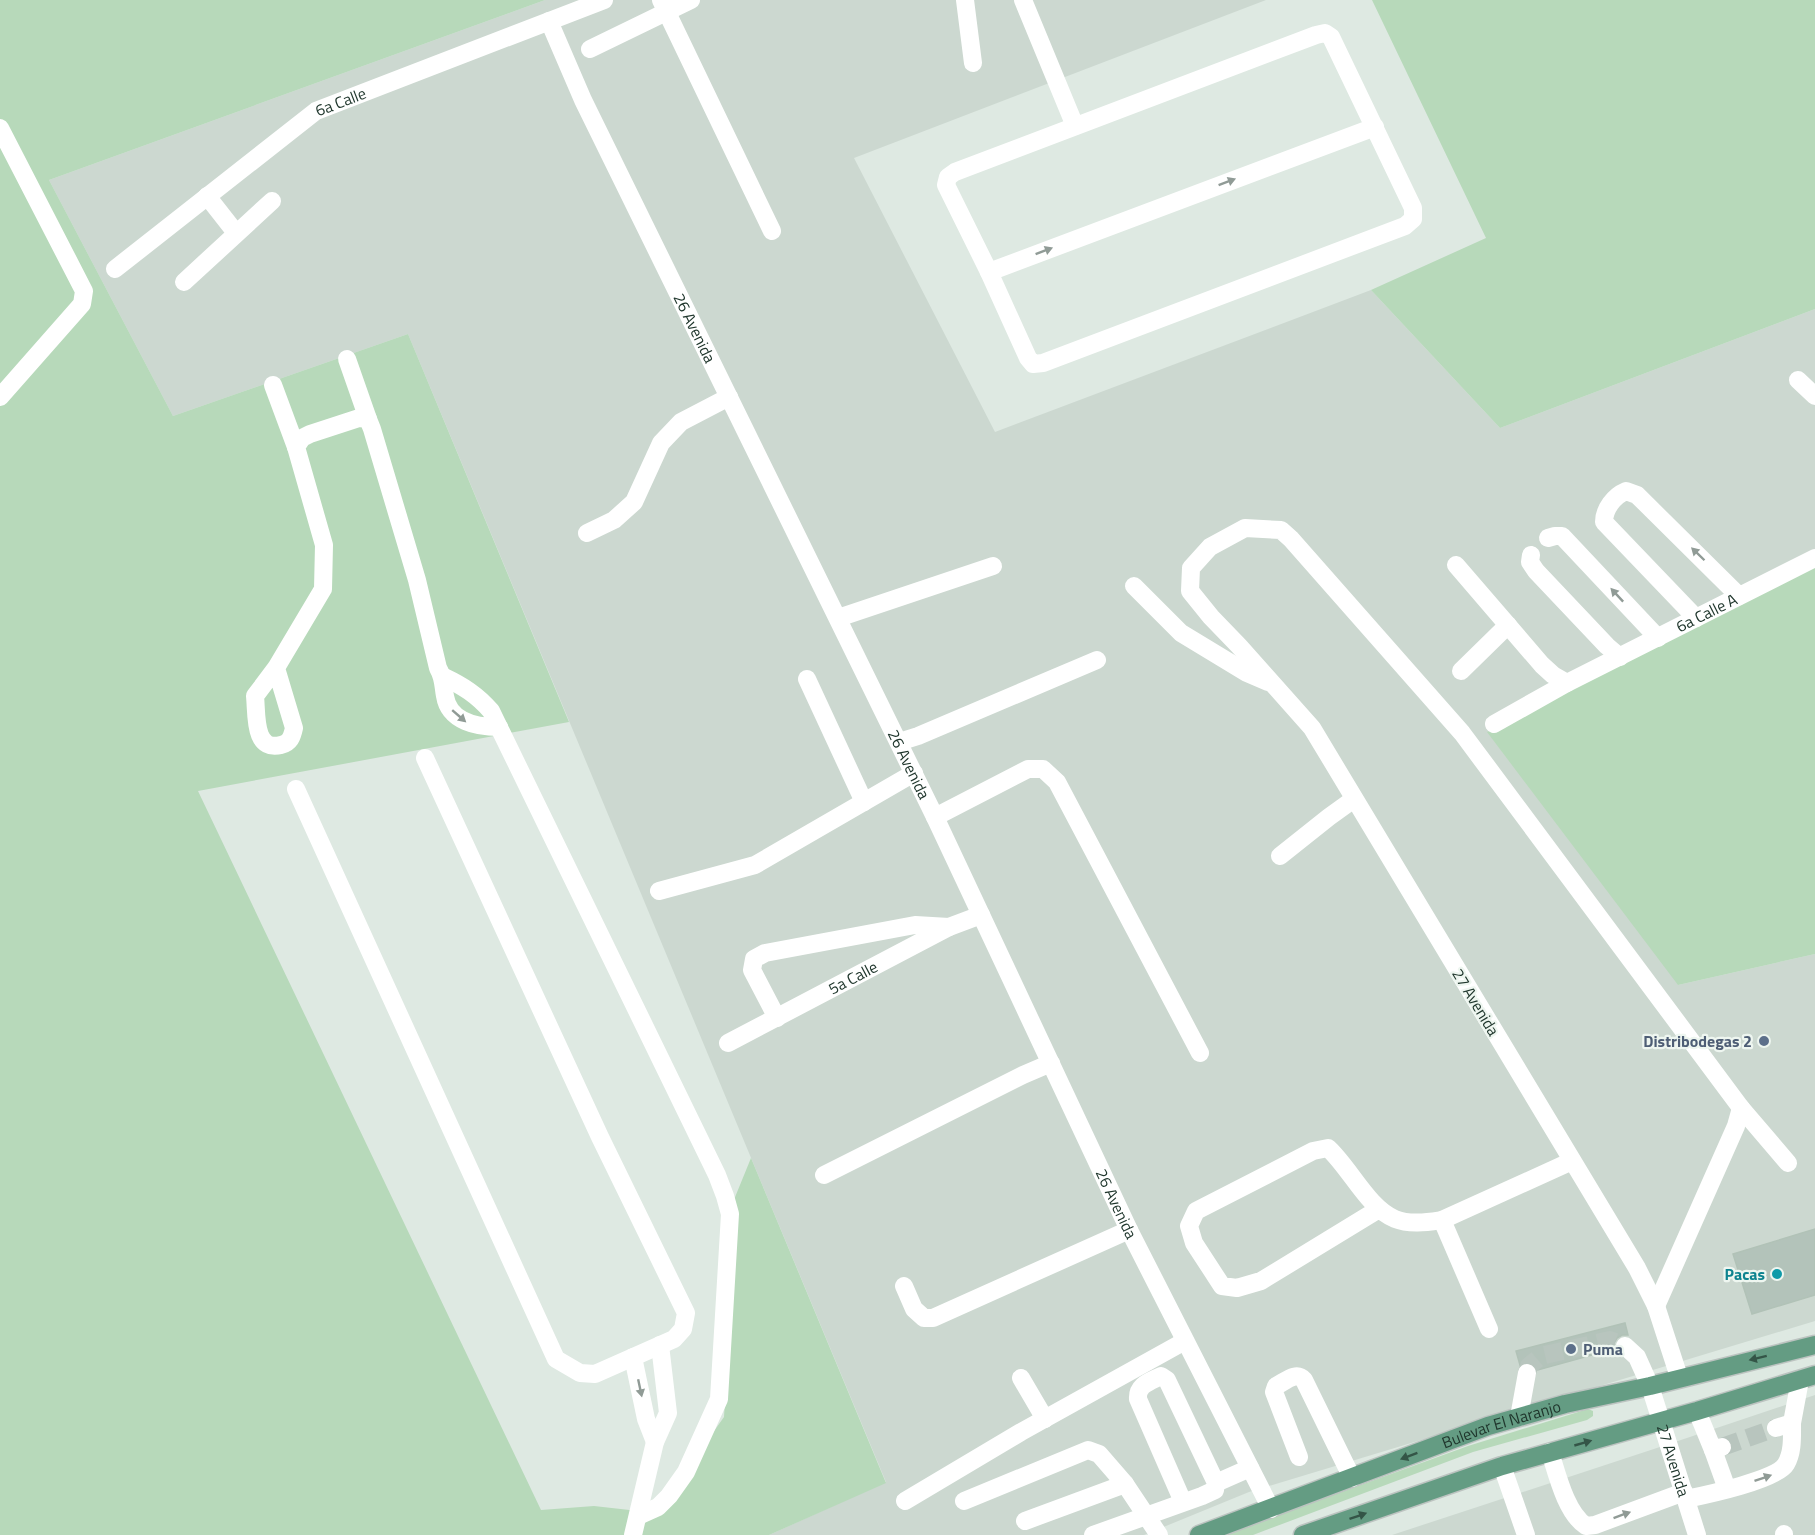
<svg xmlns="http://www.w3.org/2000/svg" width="1815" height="1535" viewBox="0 0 1815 1535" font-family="'Titillium Web',sans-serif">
<rect width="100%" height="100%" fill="#dee9e2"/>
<g fill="#ccd8d0">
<path d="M545,0H1266L854,158L995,432L1371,290L1500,428L1815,309V566L1678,985L1815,954V1321L1249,1492L1144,1535H769L886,1482L408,334L173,416L49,180Z"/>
<path d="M1815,1395V1535H1392L1669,1444Z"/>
</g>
<g fill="#b7d9ba">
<path d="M0,0H545L49,180L173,416L408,334L569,722L198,791L541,1510L594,1506L656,1513L724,1417L729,1337L731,1207L751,1158L886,1483L769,1535H0Z"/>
<path d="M1372,0H1815V309L1500,428L1371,290L1486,238Z"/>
<path d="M1815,566V954L1678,985L1487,732Z"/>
<path d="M1588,1409L1593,1411V1416L1587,1420L1473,1452L1253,1535H1223L1468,1446Z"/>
</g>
<g fill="#b3c3ba" stroke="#b1c2b7" stroke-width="1.5">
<path d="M1815,1229V1295L1752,1314L1733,1254Z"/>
<path d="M1625,1323L1628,1335H1622L1617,1338L1614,1343V1349L1538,1370L1535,1365L1530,1362L1520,1365L1516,1351Z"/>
</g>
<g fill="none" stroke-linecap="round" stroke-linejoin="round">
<g stroke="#b8c5be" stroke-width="18" stroke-dasharray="18 9" stroke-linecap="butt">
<path d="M1527,1373L1529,1366L1541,1356L1610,1340L1625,1346"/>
<path d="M1722,1447L1776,1428"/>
</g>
<g stroke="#bcc3c0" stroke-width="21">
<g id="major">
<path id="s6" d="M1199,1535L1488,1426L1565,1404L1650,1386L1815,1345"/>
<path d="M1303,1535L1502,1466L1697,1411L1815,1375"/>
</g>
</g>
<g stroke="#fff" stroke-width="18">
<path d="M661,0L772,231"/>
<path d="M965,0L973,63"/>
<path d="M1023,0L1075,126"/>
<path id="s1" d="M549,21L583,100L935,817L1129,1230L1271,1509"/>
<path d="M1325,33L1331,37L1413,208V219L1405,226L1043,363L1033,364L1028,358L989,272L946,185L948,177L955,172L1316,35Z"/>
<path d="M590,49L691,0"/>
<path d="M0,128L84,291L82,304L0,397"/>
<path d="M207,196L236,233"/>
<path id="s2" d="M115,269L316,111L604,0"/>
<path d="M989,272L1375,127"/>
<path d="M184,282L272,201"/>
<path d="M347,359L368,419"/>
<path d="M1798,380L1815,396"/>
<path d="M273,385L296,447"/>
<path d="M587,533L614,520L634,502L661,443L681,422L729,397"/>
<path d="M1548,538L1555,536H1562L1658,638"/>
<path d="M1531,555L1530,562L1536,571L1607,646L1620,657"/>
<path d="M1456,565L1542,665L1553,675L1567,683"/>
<path d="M1134,586L1181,633L1247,673L1268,682"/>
<path d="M838,618L993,566"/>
<path d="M1696,618L1604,522C1604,509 1614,496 1626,491L1637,495L1739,596"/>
<path d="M276,668L294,728C292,737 290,743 281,745C253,752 257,714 255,696L276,668L323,589L324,545L296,447L302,438L310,434L359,418L368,419L372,429L417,580L438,668C444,678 443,686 445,696C449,722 478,727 499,727"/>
<path d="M1461,671L1508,625"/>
<path d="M444,677C463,686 477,695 491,711L717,1175L725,1196L730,1214L719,1399L686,1472L669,1496L658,1507L638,1516"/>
<path d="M807,679L864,802"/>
<path id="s3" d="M1494,724L1567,683L1815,558"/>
<path d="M899,742L918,736L1097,660"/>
<path d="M296,789L556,1359L580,1373L595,1374L674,1339L683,1329L686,1313L600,1137L425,758"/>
<path d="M935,817L1028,769H1043L1057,782L1200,1053"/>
<path d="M1280,856L1329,817L1354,799"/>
<path d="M659,891L755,865L914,773"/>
<path d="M777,1018L752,970L754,959L765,953L915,925L949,927"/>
<path id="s4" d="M728,1043L949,927L981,915"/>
<path d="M824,1175L1023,1075L1051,1063"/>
<path d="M1379,1209L1261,1281L1237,1288L1222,1286L1194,1243L1189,1226L1196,1211L1313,1151L1328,1148C1350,1168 1368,1208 1395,1219C1410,1225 1428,1222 1442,1220L1572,1161"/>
<path d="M1442,1220L1489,1329"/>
<path d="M904,1286L914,1309L924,1318H933L1129,1230"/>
<path d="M1656,1306L1736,1126L1741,1108"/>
<path id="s5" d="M1625,1346L1637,1357L1650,1386L1697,1535"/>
<path d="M633,1357L646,1419L655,1442"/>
<path d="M1679,1377L1656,1306L1637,1268L1312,728L1239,646L1211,617L1190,591L1191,568L1210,547L1245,528L1281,530L1291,539L1462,733L1741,1108L1788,1163"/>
<path d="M1021,1378L1045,1419"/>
<path d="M1697,1411L1713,1450L1722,1447"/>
<path d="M1519,1417L1527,1373"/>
<path d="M1776,1428L1792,1423L1800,1380"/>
<path d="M1713,1450L1727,1489"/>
<path d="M1550,1452C1557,1474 1566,1513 1586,1526L1595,1525L1684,1492"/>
<path d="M1299,1457L1274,1392L1276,1386C1286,1381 1296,1371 1304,1380L1352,1478"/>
<path d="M1502,1466L1526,1535"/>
<path d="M1216,1483L1250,1468"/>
<path d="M1686,1499C1705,1495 1777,1480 1786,1464C1793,1452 1792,1437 1792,1423"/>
<path d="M905,1501L1021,1432L1185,1341"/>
<path d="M964,1501L1088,1450L1099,1454L1125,1484L1159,1535"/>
<path d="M1025,1521L1125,1484"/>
<path d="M1784,1534V1535"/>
<path d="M633,1535L655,1442L668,1413L660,1345"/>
<path d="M1093,1535L1202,1496L1215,1490L1216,1483L1167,1380L1161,1376C1149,1382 1137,1385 1138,1399L1183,1502"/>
</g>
<use href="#major" stroke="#649c83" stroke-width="18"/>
</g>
<defs><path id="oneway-solid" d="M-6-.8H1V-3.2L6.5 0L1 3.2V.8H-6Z" transform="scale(1.5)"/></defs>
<g fill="#909b96">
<use href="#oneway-solid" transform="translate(1227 182) rotate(-21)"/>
<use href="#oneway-solid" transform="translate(1044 251) rotate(-21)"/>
<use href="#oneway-solid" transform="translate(1698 554) rotate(-136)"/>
<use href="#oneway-solid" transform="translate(1617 595) rotate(-133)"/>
<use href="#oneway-solid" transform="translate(459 716) rotate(41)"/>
<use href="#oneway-solid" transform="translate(640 1388) rotate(78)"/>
<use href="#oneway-solid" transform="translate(1763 1478) rotate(-19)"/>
<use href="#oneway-solid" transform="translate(1622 1515) rotate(-20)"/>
</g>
<g fill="#345547">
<use href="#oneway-solid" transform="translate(1758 1358) rotate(166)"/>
<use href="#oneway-solid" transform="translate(1583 1443) rotate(-16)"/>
<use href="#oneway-solid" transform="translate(1409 1456) rotate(159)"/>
<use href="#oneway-solid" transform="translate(1358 1516) rotate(-19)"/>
</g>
<g fill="#5c6f8a" stroke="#eef6f0" stroke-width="2">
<circle cx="1764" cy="1041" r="6"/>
<circle cx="1571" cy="1349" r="6"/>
</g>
<circle fill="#0f9aa8" stroke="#eef6f0" stroke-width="2" cx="1777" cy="1274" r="6"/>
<g text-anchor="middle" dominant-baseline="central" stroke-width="4.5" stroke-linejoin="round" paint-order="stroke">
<g font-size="16" fill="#20372d" stroke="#eef6f0">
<text stroke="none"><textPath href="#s2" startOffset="282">6a Calle</textPath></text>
<text stroke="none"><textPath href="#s1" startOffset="340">26 Avenida</textPath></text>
<text stroke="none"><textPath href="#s3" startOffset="240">6a Calle A</textPath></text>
<text stroke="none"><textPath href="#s1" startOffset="826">26 Avenida</textPath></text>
<text stroke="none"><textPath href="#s4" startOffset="141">5a Calle</textPath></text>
<text transform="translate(1476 1002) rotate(59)">27 Avenida</text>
<text stroke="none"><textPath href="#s1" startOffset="1312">26 Avenida</textPath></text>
<text stroke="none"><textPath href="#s6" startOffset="322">Bulevar El Naranjo</textPath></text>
<text stroke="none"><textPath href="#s5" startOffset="126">27 Avenida</textPath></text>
</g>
<g font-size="16" font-weight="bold" fill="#4e5e75" stroke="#eef6f0" text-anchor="end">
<text x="1752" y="1041">Distribodegas 2</text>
<text x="1583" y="1349" text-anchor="start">Puma</text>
</g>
<g font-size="16" font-weight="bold" fill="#0d838f" stroke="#eef6f0" text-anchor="end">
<text x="1765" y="1274">Pacas</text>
</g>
</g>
</svg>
